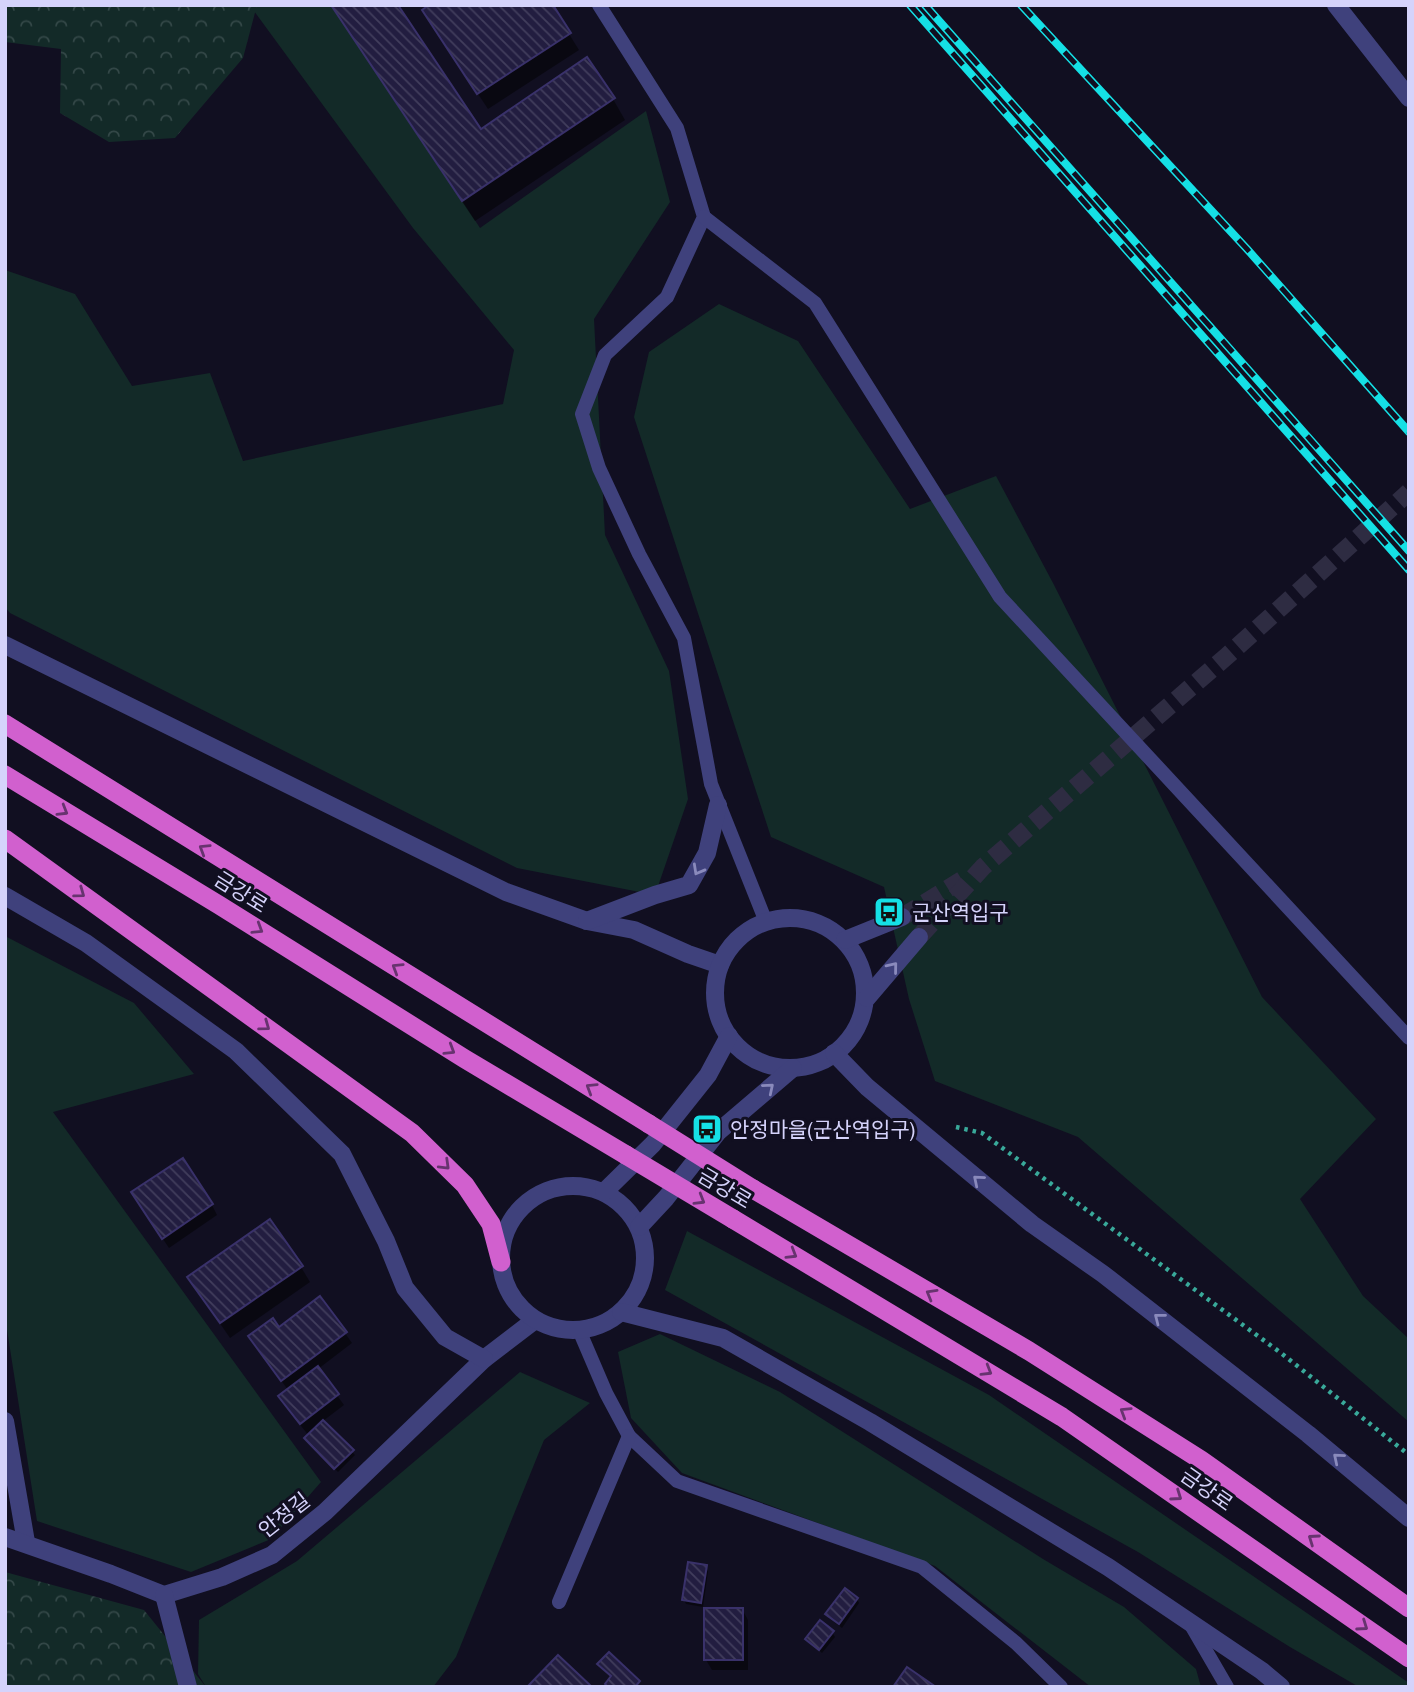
<svg xmlns="http://www.w3.org/2000/svg" width="1414" height="1692" viewBox="0 0 1414 1692" font-family="'Archivo Narrow','Noto Sans KR',sans-serif">
<defs>
<pattern id="forest-crowns" width="20" height="18" patternUnits="userSpaceOnUse" patternTransform="scale(1.75)"><rect width="20" height="18" fill="#132a28"/><path d="M2 6a3 3 0 1 1 6 0M12 15a3 3 0 1 1 6 0" fill="none" stroke="#344848"/></pattern>
<pattern id="building-back-hatch" width="6" height="6" patternUnits="userSpaceOnUse" patternTransform="scale(1.75)"><rect width="6" height="6" fill="#221d40"/><path d="M-1 5l2 2M0 0l6 6M5-1l2 2" fill="none" stroke="#413d5c"/></pattern>
</defs>
<rect width="100%" height="100%" fill="#110f21"/>
<g fill="#132a28">
<path d="M257,5H334L480,228L646,111L670,202L594,319L605,535L669,671L688,799L655,895L517,868L10,613L5,607V270L75,294L132,386L210,373L243,461L503,404L514,350L413,228L254,11Z"/>
<path d="M719,304L798,341L910,509L996,476L1053,583L1262,997L1376,1119L1300,1199L1363,1296L1409,1339V1422L1078,1137L935,1081L909,999L884,887L771,837L634,417L649,352Z"/>
<path d="M5,936L134,1003L194,1074L53,1112L321,1482L271,1539L191,1572L37,1521L5,1317Z"/>
<path d="M687,1231L989,1395L1409,1683V1687H1359L1290,1647L1138,1552L665,1290Z"/>
<path d="M660,1334L780,1392L1043,1559L1124,1607L1196,1669L1201,1687H1091L935,1566L682,1473L631,1418L618,1352Z"/>
<path d="M520,1372L590,1403L544,1440L456,1657L433,1687H206L198,1674L199,1620L297,1561Z"/>
</g>
<g fill="url(#forest-crowns)">
<path d="M5,5H257L243,58L175,138L109,142L60,113L61,49L5,42Z"/>
<path d="M5,1572L144,1610L206,1687H5Z"/>
</g>
<g fill="#0007">
<path d="M331,5L480,131L613,99L625,120L475,221Z"/>
<path d="M551,5L579,50L488,109L433,26Z"/>
<path d="M139,1203L212,1205L217,1215L169,1248Z"/>
<path d="M301,1267L310,1282L230,1338L199,1293Z"/>
<path d="M320,1298L352,1343L318,1369L344,1405L323,1421L355,1455L338,1472L309,1443V1436L286,1407L288,1390L250,1337L278,1329Z"/>
<path d="M706,1567L708,1572L703,1607L686,1604L684,1600Z"/>
<path d="M857,1599L859,1603L842,1628L830,1619L827,1614Z"/>
<path d="M742,1609L748,1620V1670H712L706,1660Z"/>
<path d="M832,1632L835,1637L822,1653L807,1639Z"/>
</g>
<g fill="url(#building-back-hatch)" stroke="#39316a" stroke-width="2">
<path d="M331,5H398L481,129L587,57L615,98L462,201Z"/>
<path d="M429,5H553L571,33L477,94L422,10Z"/>
<path d="M183,1158L213,1204L162,1239L131,1192Z"/>
<path d="M270,1219L303,1266L220,1323L187,1277Z"/>
<path d="M320,1296L347,1332L281,1381L248,1336L273,1318L279,1327Z"/>
<path d="M318,1366L339,1394L300,1424L278,1396Z"/>
<path d="M323,1420L354,1450L334,1469L304,1438Z"/>
<path d="M688,1562L707,1565L701,1603L682,1600Z"/>
<path d="M845,1588L858,1598L839,1624L825,1614Z"/>
<rect x="704" y="1608" width="39" height="52"/>
<path d="M820,1620L834,1631L819,1650L805,1639Z"/>
<path d="M609,1652L640,1681L635,1687H608L605,1684L611,1676L597,1664Z"/>
<path d="M558,1655L591,1686L590,1687H527Z"/>
<path d="M907,1667L936,1687H893Z"/>
</g>
<g fill="none" stroke-linecap="round" stroke-linejoin="round">
<g stroke="#2e2c42" stroke-width="18" stroke-dasharray="18 9" stroke-linecap="butt">
<path d="M902,917L962,880"/>
<path d="M919,937L983,867L1227,656L1409,492"/>
</g>
<path stroke="#39a99a" stroke-width="4.5" stroke-dasharray="3.5 5" stroke-linecap="butt" d="M956,1127L982,1133L1281,1353L1409,1455"/>
<g stroke="#3f417c" stroke-width="14">
<path d="M599,5L677,128L704,217L667,297L605,355L582,414L599,468L639,554L684,638L711,784L766,922"/>
<path d="M704,217L815,303L1000,597L1409,1038"/>
<path d="M579,1330L606,1393L629,1436L677,1481L922,1567L1016,1643L1061,1687"/>
<path d="M559,1602L629,1436"/>
<path d="M1191,1625L1227,1687"/>
</g>
<g stroke="#3f417c" stroke-width="18">
<path d="M1336,5L1409,98"/>
<path d="M5,645L506,892L587,921L634,930L688,954L720,965"/>
<path d="M587,921L655,895L689,885L707,853L718,805"/>
<path d="M5,1421L26,1542"/>
<path d="M5,1537L111,1574L164,1595L222,1577L272,1555L325,1512L484,1359L535,1320"/>
<path d="M164,1595L188,1687"/>
</g>
<g stroke="#3f417c" stroke-width="18">
<path d="M5,896L86,943L236,1051L342,1154L386,1241L405,1288L445,1337L484,1359"/>
<circle cx="790" cy="993" r="75"/>
<path d="M845,940L902,917"/>
<path d="M867,998L919,937"/>
<path d="M834,1053L867,1087L1032,1224L1103,1274L1308,1434L1409,1518"/>
<circle cx="573" cy="1258" r="72"/>
<path d="M604,1192L653,1144L708,1075L729,1036"/>
<path d="M639,1227L666,1198L718,1132L793,1068"/>
<path d="M621,1312L723,1338L870,1422L1108,1567L1262,1671L1281,1687"/>
</g>
<g stroke="#d160ce" stroke-width="19">
<path d="M5,724L649,1124"/>
<path d="M5,775L219,905L465,1059L626,1155"/>
<path d="M5,839L412,1133L465,1185L491,1224L501,1262"/>
<path d="M753,1189L1029,1351L1201,1460L1409,1608"/>
<path d="M733,1219L1062,1417L1409,1658"/>
</g>
<g stroke="#15e0e5" stroke-width="8">
<g id="rail">
<path d="M910,5L1409,570"/>
<path d="M925,5L1409,551"/>
<path d="M1021,5L1247,249L1409,432"/>
</g>
</g>
<use href="#rail" stroke="#110f21" stroke-width="5" stroke-dasharray="16" stroke-linecap="butt"/>
<g stroke="#d160ce" stroke-width="19">
<path d="M649,1124L753,1189"/>
<path d="M626,1155L733,1219"/>
</g>
</g>
<defs><path id="oneway-chevron" d="M-2-3.5L2.5 0L-2 3.5" fill="none" stroke-width="1.6" stroke-linecap="round" stroke-linejoin="round" transform="scale(1.75)"/></defs>
<g stroke="#67336f">
<use href="#oneway-chevron" transform="translate(63 811) rotate(31)"/>
<use href="#oneway-chevron" transform="translate(204 849) rotate(-148)"/>
<use href="#oneway-chevron" transform="translate(80 893) rotate(36)"/>
<use href="#oneway-chevron" transform="translate(258 929) rotate(32)"/>
<use href="#oneway-chevron" transform="translate(397 968) rotate(-148)"/>
<use href="#oneway-chevron" transform="translate(265 1026) rotate(36)"/>
<use href="#oneway-chevron" transform="translate(450 1050) rotate(32)"/>
<use href="#oneway-chevron" transform="translate(591 1088) rotate(-148)"/>
<use href="#oneway-chevron" transform="translate(445 1165) rotate(44)"/>
<use href="#oneway-chevron" transform="translate(700 1200) rotate(31)"/>
<use href="#oneway-chevron" transform="translate(792 1254) rotate(31)"/>
<use href="#oneway-chevron" transform="translate(931 1294) rotate(-150)"/>
<use href="#oneway-chevron" transform="translate(987 1371) rotate(31)"/>
<use href="#oneway-chevron" transform="translate(1125 1412) rotate(-148)"/>
<use href="#oneway-chevron" transform="translate(1177 1496) rotate(35)"/>
<use href="#oneway-chevron" transform="translate(1313 1539) rotate(-145)"/>
<use href="#oneway-chevron" transform="translate(1363 1626) rotate(35)"/>
</g>
<g stroke="#8a8abc">
<use href="#oneway-chevron" transform="translate(698 870) rotate(119)"/>
<use href="#oneway-chevron" transform="translate(893 967) rotate(-51)"/>
<use href="#oneway-chevron" transform="translate(769 1088) rotate(-40)"/>
<use href="#oneway-chevron" transform="translate(978 1180) rotate(-140)"/>
<use href="#oneway-chevron" transform="translate(1159 1318) rotate(-142)"/>
<use href="#oneway-chevron" transform="translate(1338 1458) rotate(-140)"/>
</g>
<defs>
<g id="bus-square" transform="scale(1.575)"><rect x="-9" y="-9" width="18" height="18" rx="4" fill="#15e0e5" stroke="#110f21"/><path d="M-5-6H5V4H4V6H2V4H-2V6H-4V4H-5ZM-3.5-4V0h7V-4ZM-3.5 1.2v1.5H-2V1.2ZM2 1.2v1.5H3.5V1.2Z" fill="#111"/></g>
</defs>
<g fill-rule="evenodd">
<use href="#bus-square" x="889" y="912"/>
<use href="#bus-square" x="707" y="1129"/>
</g>
<g text-anchor="middle" dominant-baseline="central" stroke-width="6" stroke-linejoin="round" paint-order="stroke">
<g font-size="21" fill="#d5d3fb" stroke="#110f21">
<text transform="translate(241 892) rotate(32)">금강로</text>
<text transform="translate(725 1188) rotate(31)">금강로</text>
<text transform="translate(1207 1489) rotate(35)">금강로</text>
<text transform="translate(284 1515) rotate(-38)">안정길</text>
</g>
<g font-size="21" fill="#d5d3fb" stroke="#110f21" text-anchor="start">
<text x="912" y="912">군산역입구</text>
<text x="730" y="1129">안정마을(군산역입구)</text>
</g>
</g>
<rect width="1414" height="1692" fill="none" stroke="#d5d3fb" stroke-width="14"/>
</svg>
